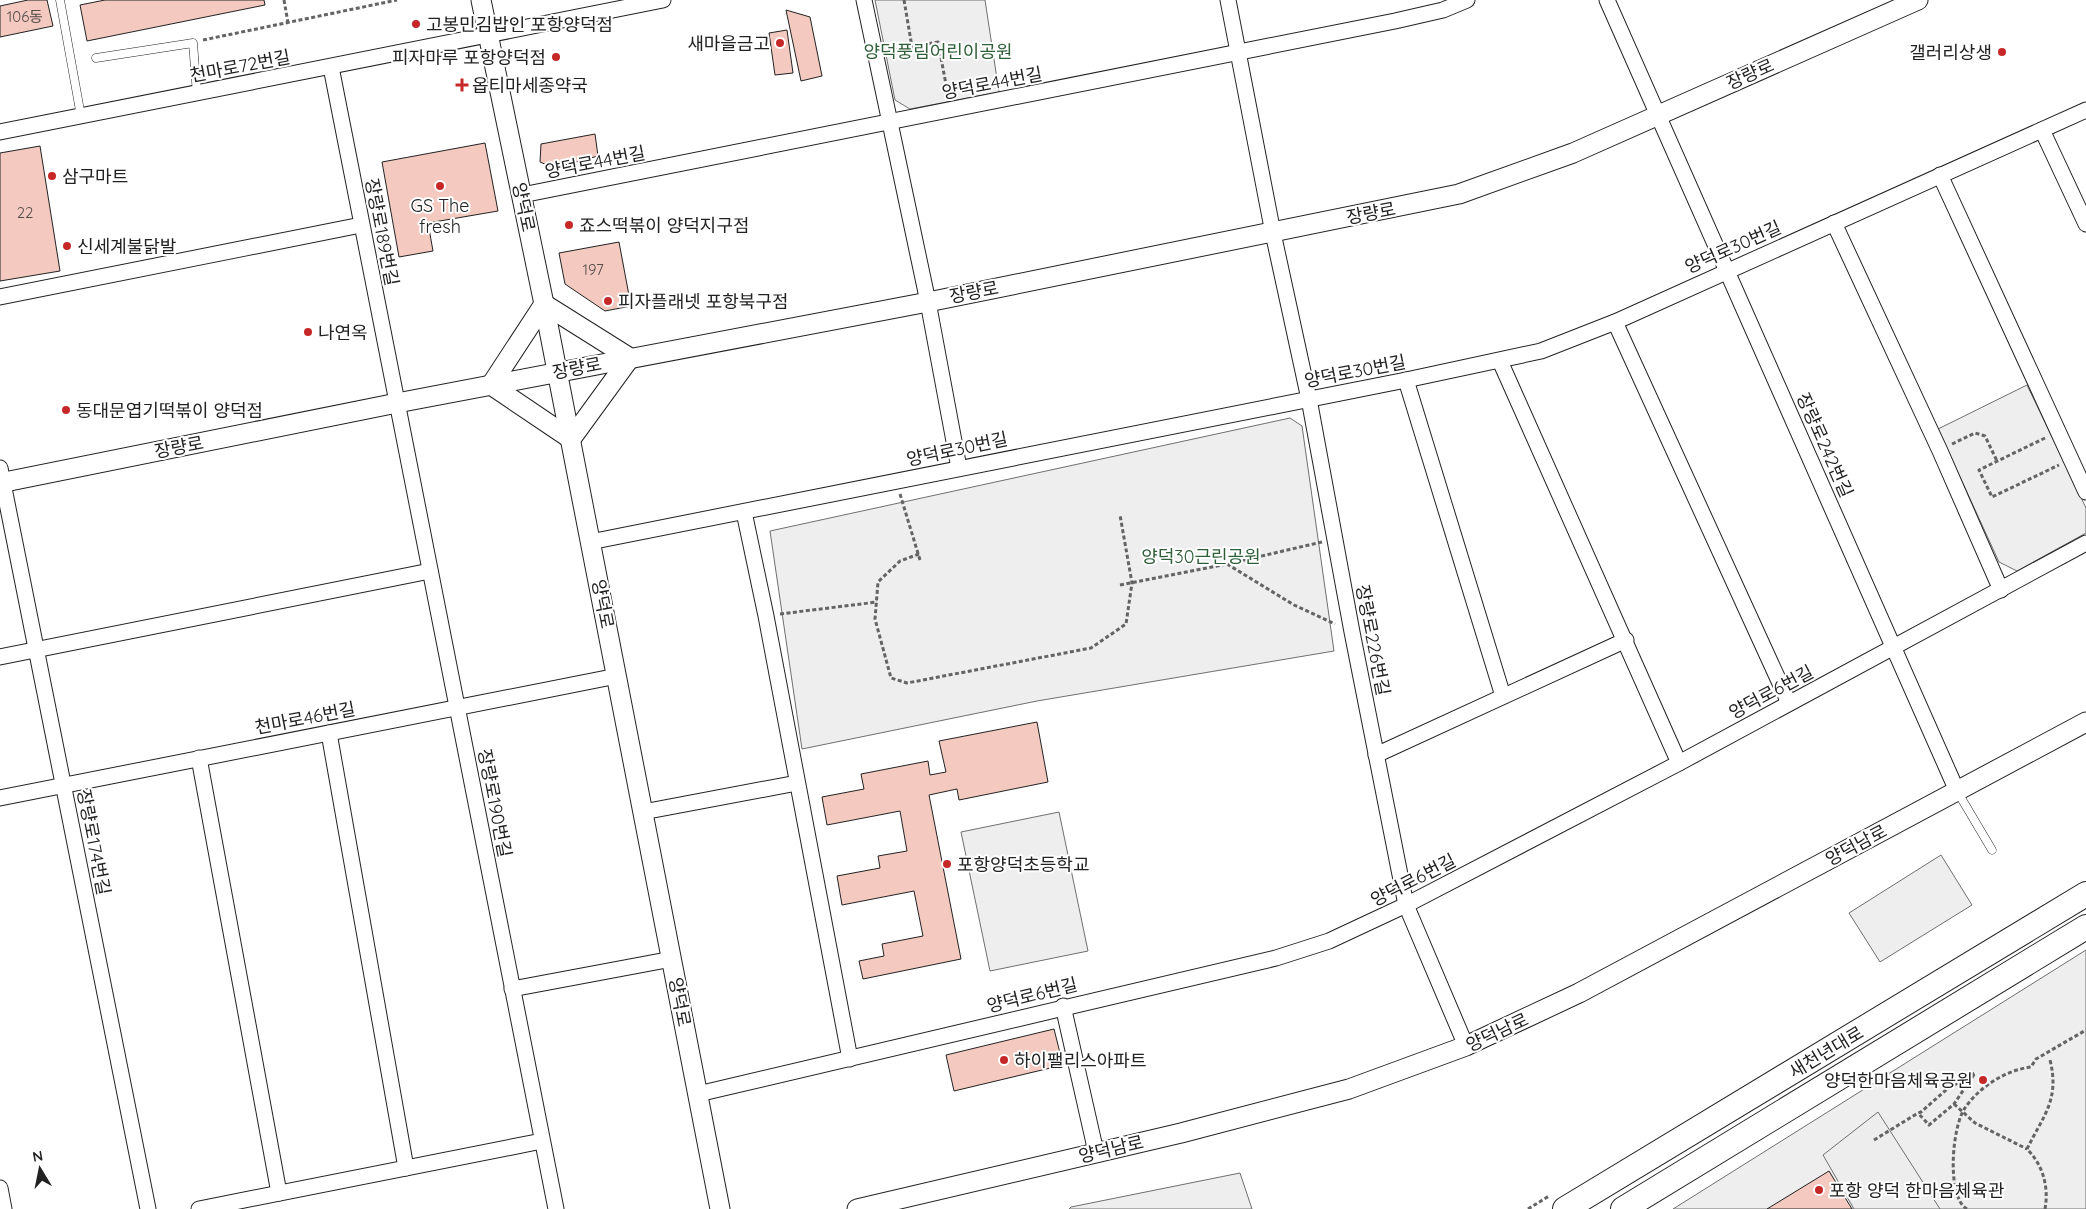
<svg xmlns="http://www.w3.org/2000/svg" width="2086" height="1209" viewBox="0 0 2086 1209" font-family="Quicksand,'Noto Sans KR',sans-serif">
<rect width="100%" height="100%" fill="#fff"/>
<g fill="#eee" stroke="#6f6f6f">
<path d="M875,0H985L999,92L910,109L895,100Z"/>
<path d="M2027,385L2086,508V533L2017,571L1999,562L1938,429Z"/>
<path d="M1290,418L1302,426L1334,651L1037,701L802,749L770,531Z"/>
<path d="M1059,812L1088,951L990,971L961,832Z"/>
<path d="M1941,855L1972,905L1880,962L1849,913Z"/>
<path d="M2086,950V1209H1673Z"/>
<path d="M1240,1173L1252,1209H1069L1071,1207Z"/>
</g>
<path fill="#ededed" stroke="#6f6f6f" d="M1878,1112L1940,1209H1854L1823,1155Z"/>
<g fill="#f3c9c0" stroke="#222">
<path d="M28,0H47L53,26L0,37V6Z"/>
<path d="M105,0H264L265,5L87,41L80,5Z"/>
<path d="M786,10L810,17L822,76L801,81Z"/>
<path d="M787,30L793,73L775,75L769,33Z"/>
<path d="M595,134L598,156L554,168L540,162L541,144Z"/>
<path d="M485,143L498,211L428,223L433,251L399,257L382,162Z"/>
<path d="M40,146L60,271L0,281V153Z"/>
<path d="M619,242L631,306L605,311L565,284L559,253Z"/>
<path d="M1037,722L1048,782L959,800L957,789L929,795L961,959L863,979L859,961L884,956L882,944L923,936L914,891L842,905L837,876L880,868L878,856L907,851L900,811L827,825L822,797L864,789L861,774L928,761L930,775L946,772L939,741Z"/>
<path d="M1054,1029L1063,1065L954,1091L946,1055Z"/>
<path d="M1829,1171L1852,1209H1767Z"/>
</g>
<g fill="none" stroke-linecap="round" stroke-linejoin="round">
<g stroke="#222" stroke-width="9">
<g id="service">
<path d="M60,0L81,116"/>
<path d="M96,58L193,43L197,94"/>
<path d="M1957,791L1992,850"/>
</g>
</g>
<g stroke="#222" stroke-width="17">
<g id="minor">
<path d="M864,0L928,302L959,468"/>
<path d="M1228,0L1273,233L1309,399L1352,632L1406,905L1466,1046"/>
<path d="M1607,0L1957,791"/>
<path d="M331,67L556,1209"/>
<path d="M2042,130L2086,224"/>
<path d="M0,132L663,0"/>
<path d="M1940,175L2086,492"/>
<path d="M522,195L1395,21L1443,10L1467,0"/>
<path d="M1834,223L1940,451L2001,590"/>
<path d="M0,297L361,225"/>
<path d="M1615,322L1789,703"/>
<path d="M1500,361L1679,763"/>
<path d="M1406,380L1503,696"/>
<path d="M0,468L148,1209"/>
<path d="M744,512L766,616L850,1059"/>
<path d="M590,542L1406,380L1541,351L1615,322L2086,110"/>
<path d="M0,657L430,571"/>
<path d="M329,733L406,1168"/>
<path d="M1376,755L1626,640"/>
<path d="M199,758L279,1193"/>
<path d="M0,798L617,676"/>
<path d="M643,812L797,783"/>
<path d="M512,989L672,959"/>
<path d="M1063,1006L1096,1152"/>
<path d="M698,1094L1276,958L1329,941L1406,905L1679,763L2086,543"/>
<path d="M0,1188L4,1209"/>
<path d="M199,1209L542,1141"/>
</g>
</g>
<g stroke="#222" stroke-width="21">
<g id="tertiary">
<path d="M481,0L544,304L720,1209"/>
<path d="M544,304L630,358L571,439L491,385Z"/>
<path d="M0,483L397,403L928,302L1459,194L1573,153L1918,0"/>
<path d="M857,1209L1181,1133L1349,1089L1466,1046L1579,993L2086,722"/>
</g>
</g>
<g stroke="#222" stroke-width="26">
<g id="primary">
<path d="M1565,1209L2086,894"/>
<path d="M1623,1209L2086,927"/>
</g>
</g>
<g stroke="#646464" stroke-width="3" stroke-dasharray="4 2.5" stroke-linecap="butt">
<path d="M284,0L288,23"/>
<path d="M904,0L912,47"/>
<path d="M203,40L397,0"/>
<path d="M890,51L938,42L948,95"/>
<path d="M2045,438L1979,470L1992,497L2059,465"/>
<path d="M1952,444L1975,433L1985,436L1997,461"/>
<path d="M900,494L920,560"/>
<path d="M1322,542L1227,564L1294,605L1335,624"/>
<path d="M919,554L900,561L878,582L875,619L891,678L907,683L1091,648L1126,624L1132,583L1120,515"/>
<path d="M1120,585L1227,564"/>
<path d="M780,614L877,602"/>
<path d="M1954,1104L1975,1123L2027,1149"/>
<path d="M1874,1140L1918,1113L1921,1112L1946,1090L1975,1073L1954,1104L1929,1125L1918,1113"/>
<path d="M1528,1209L1549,1196"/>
<path d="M1967,1209C1946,1197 1952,1126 1965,1108C1979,1087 2006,1070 2031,1067L2036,1059L2086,1030"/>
<path d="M2045,1209C2049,1187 2043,1165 2027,1149C2043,1116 2060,1100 2050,1060"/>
</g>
<use href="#service" stroke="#fff" stroke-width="8"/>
<use href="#minor" stroke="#fff" stroke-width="15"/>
<use href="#tertiary" stroke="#fff" stroke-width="19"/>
<use href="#primary" stroke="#fff" stroke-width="24"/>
</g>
<g fill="#c62828" stroke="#fff" stroke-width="2">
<circle cx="416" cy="24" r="5"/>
<circle cx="780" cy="43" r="5"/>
<circle cx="2002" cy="52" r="5"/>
<circle cx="556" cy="57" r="5"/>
<path d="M459.5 77.5h5v5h5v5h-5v5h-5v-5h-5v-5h5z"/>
<circle cx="52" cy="176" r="5"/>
<circle cx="440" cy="186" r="5"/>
<circle cx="569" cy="225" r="5"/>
<circle cx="67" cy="246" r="5"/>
<circle cx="608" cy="301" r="5"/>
<circle cx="308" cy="332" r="5"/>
<circle cx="66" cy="410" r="5"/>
<circle cx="947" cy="864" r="5"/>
<circle cx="1004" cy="1060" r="5"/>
<circle cx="1983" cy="1080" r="5"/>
<circle cx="1819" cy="1190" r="5"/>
</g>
<g text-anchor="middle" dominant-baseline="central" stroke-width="4" stroke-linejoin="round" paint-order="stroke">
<g font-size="15" fill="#564c4a">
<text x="25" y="16">106동</text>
<text x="25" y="212">22</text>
<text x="593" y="269">197</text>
</g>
<g font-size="18" fill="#222" stroke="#fff" text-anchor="start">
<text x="426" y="24">고봉민김밥인 포항양덕점</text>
<text x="770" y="43" text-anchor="end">새마을금고</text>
<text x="1992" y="52" text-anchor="end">갤러리상생</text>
<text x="546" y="57" text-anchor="end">피자마루 포항양덕점</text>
<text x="472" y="85">옵티마세종약국</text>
<text x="62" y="176">삼구마트</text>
<text x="440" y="205" text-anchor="middle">GS The<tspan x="440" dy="21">fresh</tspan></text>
<text x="579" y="225">죠스떡볶이 양덕지구점</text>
<text x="77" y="246">신세계불닭발</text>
<text x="618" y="301">피자플래넷 포항북구점</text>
<text x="318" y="332">나연옥</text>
<text x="76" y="410">동대문엽기떡볶이 양덕점</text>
<text x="957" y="864">포항양덕초등학교</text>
<text x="1014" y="1060">하이팰리스아파트</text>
<text x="1973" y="1080" text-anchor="end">양덕한마음체육공원</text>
<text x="1829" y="1190">포항 양덕 한마음체육관</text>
</g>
<g font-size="18" fill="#2f5e38" stroke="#fff">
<text x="938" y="51">양덕풍림어린이공원</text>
<text x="1201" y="556">양덕30근린공원</text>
</g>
<g font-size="18" fill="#222" stroke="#fff">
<text transform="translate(240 66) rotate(-11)">천마로72번길</text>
<text transform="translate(1750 74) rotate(-24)">장량로</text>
<text transform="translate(992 83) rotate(-11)">양덕로44번길</text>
<text transform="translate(595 162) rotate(-11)">양덕로44번길</text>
<text transform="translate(524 207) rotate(78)">양덕로</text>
<text transform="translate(1371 213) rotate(-11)">장량로</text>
<text transform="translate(382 232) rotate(79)">장량로189번길</text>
<text transform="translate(1733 247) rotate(-24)">양덕로30번길</text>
<text transform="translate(974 292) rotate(-11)">장량로</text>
<text transform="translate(577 368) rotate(-11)">장량로</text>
<text transform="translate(1355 371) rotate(-11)">양덕로30번길</text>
<text transform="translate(1825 445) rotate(66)">장량로242번길</text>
<text transform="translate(179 447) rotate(-11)">장량로</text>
<text transform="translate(957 449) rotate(-12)">양덕로30번길</text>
<text transform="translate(603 604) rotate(79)">양덕로</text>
<text transform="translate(1373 640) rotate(79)">장량로226번길</text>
<text transform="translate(1771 692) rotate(-28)">양덕로6번길</text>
<text transform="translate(305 718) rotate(-11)">천마로46번길</text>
<text transform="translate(495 803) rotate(79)">장량로190번길</text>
<text transform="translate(94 842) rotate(79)">장량로174번길</text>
<text transform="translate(1856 845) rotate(-28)">양덕남로</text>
<text transform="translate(1413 880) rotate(-27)">양덕로6번길</text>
<text transform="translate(1032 995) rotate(-14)">양덕로6번길</text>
<text transform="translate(680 1002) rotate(79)">양덕로</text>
<text transform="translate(1497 1032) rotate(-25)">양덕남로</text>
<text transform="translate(1826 1052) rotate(-31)">새천년대로</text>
<text transform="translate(1111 1149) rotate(-13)">양덕남로</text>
</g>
</g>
<g transform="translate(40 1169) rotate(350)" stroke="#ffffff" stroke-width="4" paint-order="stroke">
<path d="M0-4L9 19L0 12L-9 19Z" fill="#222222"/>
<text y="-8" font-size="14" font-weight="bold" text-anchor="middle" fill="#222222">N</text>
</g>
</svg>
